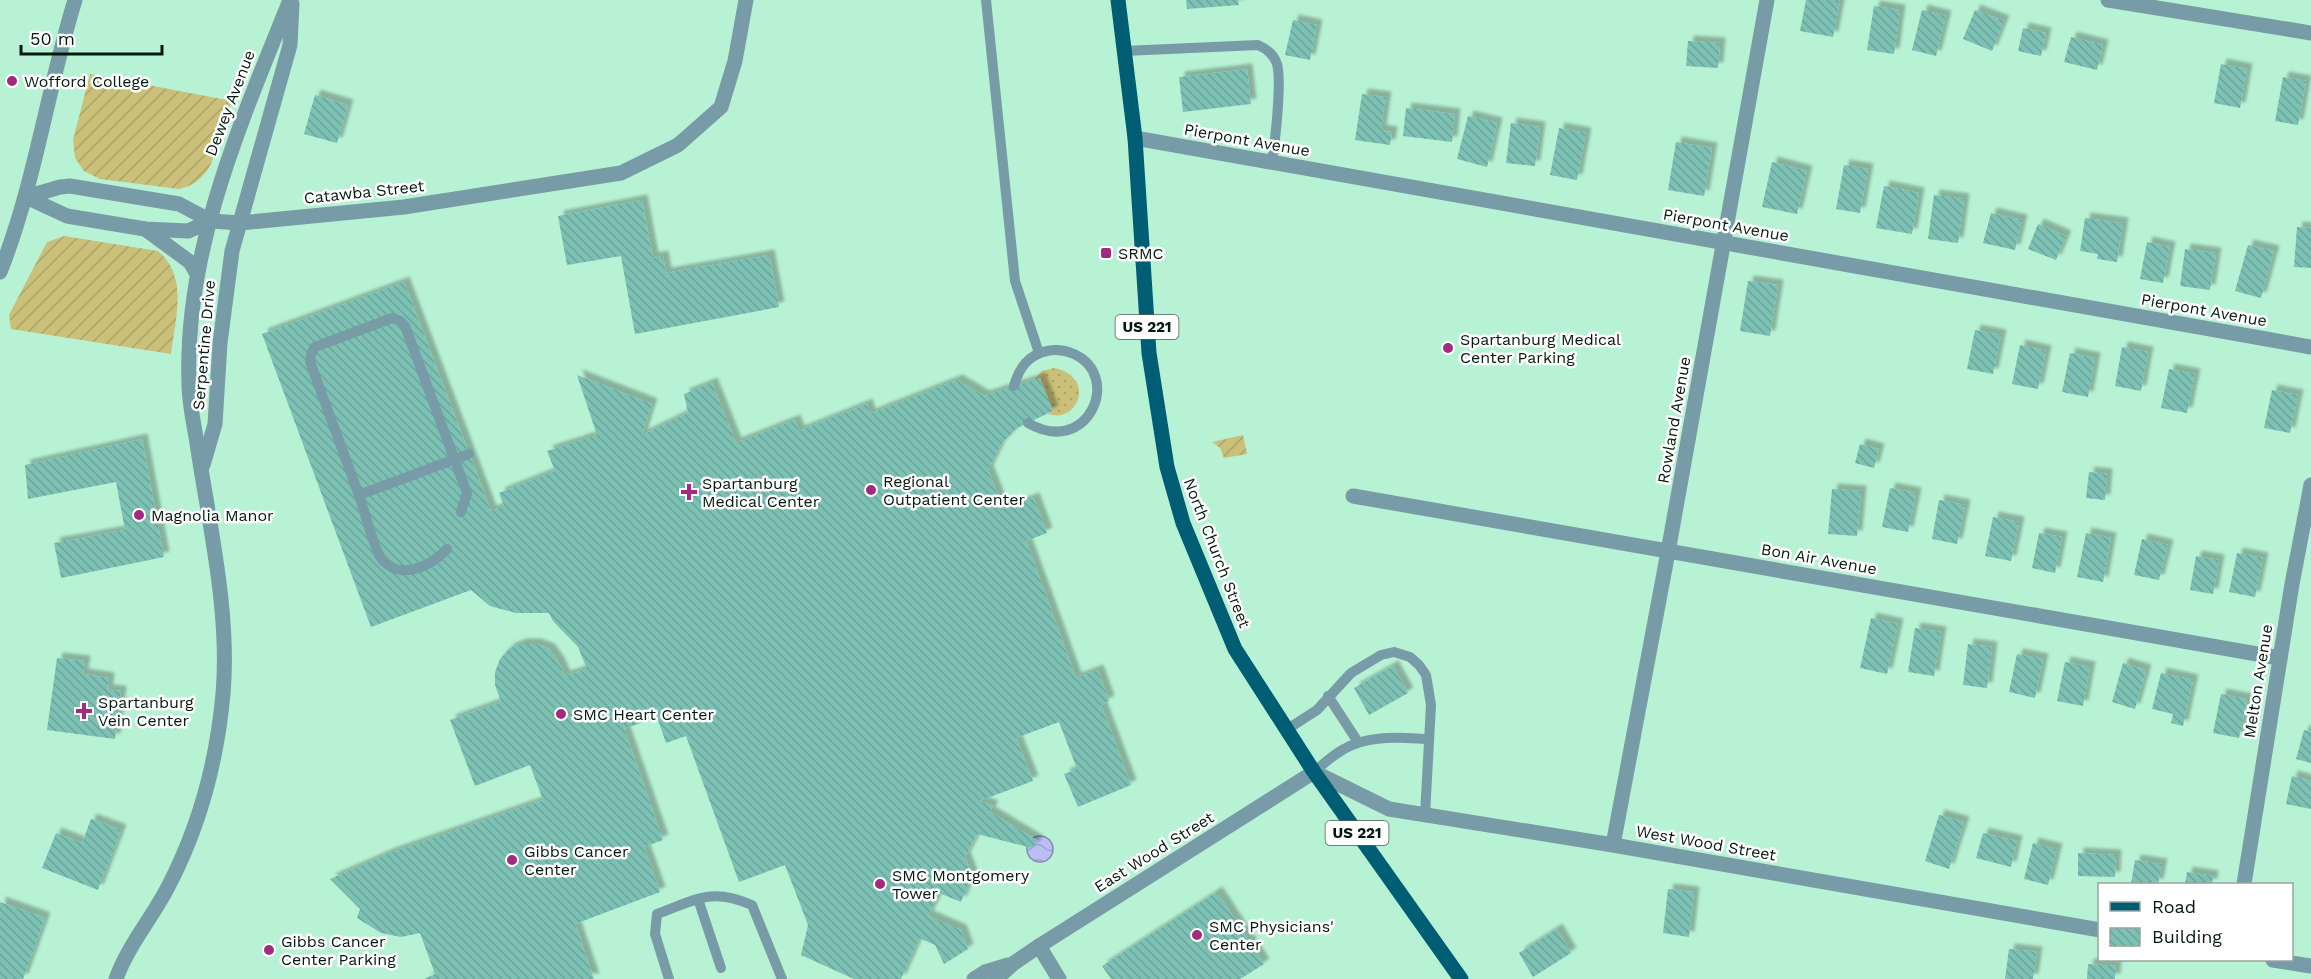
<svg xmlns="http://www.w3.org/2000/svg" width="2311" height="979" viewBox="0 0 2311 979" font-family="'Work Sans',sans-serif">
<defs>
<pattern id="grass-dots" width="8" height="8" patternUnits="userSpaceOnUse" patternTransform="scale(1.5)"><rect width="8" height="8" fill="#cac07a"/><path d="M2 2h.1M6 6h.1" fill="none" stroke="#aca468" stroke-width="1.8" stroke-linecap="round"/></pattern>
<pattern id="garden-furrows" width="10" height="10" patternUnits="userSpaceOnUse" patternTransform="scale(1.5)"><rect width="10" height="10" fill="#cac07a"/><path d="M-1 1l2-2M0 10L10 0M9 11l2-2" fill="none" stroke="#aca468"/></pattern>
<pattern id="water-waves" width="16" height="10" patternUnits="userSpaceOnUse" patternTransform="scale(1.5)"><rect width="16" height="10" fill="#babef5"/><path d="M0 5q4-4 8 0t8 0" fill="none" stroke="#9ea3d1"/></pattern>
<pattern id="building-back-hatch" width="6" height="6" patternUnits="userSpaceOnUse" patternTransform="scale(1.5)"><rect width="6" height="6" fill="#7cc1b4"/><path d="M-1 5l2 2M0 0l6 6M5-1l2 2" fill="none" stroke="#6aa59a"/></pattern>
<filter id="shadow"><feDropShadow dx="5.5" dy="-5.5" stdDeviation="1.5" flood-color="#0004"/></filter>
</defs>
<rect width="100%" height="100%" fill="#b8f2d4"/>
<path fill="url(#grass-dots)" d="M1054,368C1097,377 1078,424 1048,414L1053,411L1034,380L1042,371Z"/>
<g fill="url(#garden-furrows)">
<path d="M90,74L232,101L211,164C204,177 194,186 179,189L100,179L84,171L75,158L73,140Z"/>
<path d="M64,236L158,251C189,276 175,320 171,354L11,329L9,315L47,242Z"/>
<path d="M1243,435L1247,454L1224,458L1220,448L1212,442Z"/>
</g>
<circle fill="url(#water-waves)" stroke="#838cb0" stroke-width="1.5" cx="1040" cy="849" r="13"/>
<g fill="url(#building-back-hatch)" filter="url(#shadow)">
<path d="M1186,0H1238L1239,5L1187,9Z"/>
<path d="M1806,0H1840L1833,37L1800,31Z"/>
<path d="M1874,6L1900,10L1894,54L1867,50Z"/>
<path d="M1922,10L1946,16L1936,56L1912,50Z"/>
<path d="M1975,10L2004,21L1992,51L1963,39Z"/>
<path d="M1293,20L1317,25L1310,60L1285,55Z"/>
<path d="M2023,28L2046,33L2041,56L2018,51Z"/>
<path d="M2071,37L2103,45L2097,70L2064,62Z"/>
<path d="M1688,41L1720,43L1718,68L1686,66Z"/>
<path d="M2221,64L2247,69L2240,108L2214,103Z"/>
<path d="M1247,69L1251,104L1183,112L1179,77Z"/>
<path d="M2283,77L2306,81L2298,125L2275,121Z"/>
<path d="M1362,94L1386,97L1381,130L1392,132L1390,145L1355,140Z"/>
<path d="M315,95L348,105L337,143L304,134Z"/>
<path d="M1406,108L1455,114L1452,142L1403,136Z"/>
<path d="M1468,116L1497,123L1487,167L1457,159Z"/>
<path d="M1511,123L1540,127L1535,166L1506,163Z"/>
<path d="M1559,128L1586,133L1577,180L1550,175Z"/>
<path d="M1676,142L1712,148L1704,196L1668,190Z"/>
<path d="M1772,162L1807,171L1797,214L1762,207Z"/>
<path d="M1844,165L1868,169L1860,213L1836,209Z"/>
<path d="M1884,186L1919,193L1912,234L1876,228Z"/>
<path d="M1934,195L1964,199L1958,243L1928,239Z"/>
<path d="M642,200L653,258L663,256L666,273L769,255L779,307L635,334L621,256L567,265L558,216Z"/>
<path d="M1991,213L2022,220L2015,250L1983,243Z"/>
<path d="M2085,218L2123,223L2117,262L2097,259L2098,254L2080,251Z"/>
<path d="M2038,224L2066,236L2056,260L2028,249Z"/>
<path d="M2297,227L2311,228V268L2294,267Z"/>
<path d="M2147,242L2170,247L2163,283L2140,279Z"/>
<path d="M2248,245L2274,251L2261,298L2235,291Z"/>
<path d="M2185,249L2216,253L2210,290L2180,286Z"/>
<path d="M1748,281L1778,285L1770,336L1740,331Z"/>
<path d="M404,282L491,511L504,506L499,493L555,471L547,451L597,435L577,375L652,404L642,435L688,413L684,394L712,383L736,443L795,420L799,431L867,404L870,414L957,380L984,396L1040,378L1053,411L1017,428L1001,444L988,470L1003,509L1034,498L1047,533L1026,541L1076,678L1098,670L1109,701L1101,705L1131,785L1078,807L1064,774L1077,769L1059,722L1016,738L1033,781L979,801L993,806L990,812L1038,841L1032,848L977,834L965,857L972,875L961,902L939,893L928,916L961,930L968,949L944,964L935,945L919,938L901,979H854L801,955L808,925L785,865L739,882L686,736L666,743L657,717L624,729L663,840L644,847L660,892L575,924L594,979H424L435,974L420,933L401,937L381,933L357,918L360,909L330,879L390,853L543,800L530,765L475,786L450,720L501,702L495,685V672L500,659L510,648L522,644H536L549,649L558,661L565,676L587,669L578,647L553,621L549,613H516L490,606L471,590L371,627L262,334Z"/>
<path d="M1975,330L2001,335L1993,374L1967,369Z"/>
<path d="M2020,345L2046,351L2038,389L2012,384Z"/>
<path d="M2122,347L2148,352L2141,391L2115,386Z"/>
<path d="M2070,353L2095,358L2088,397L2062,392Z"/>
<path d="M2169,369L2195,374L2187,413L2161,408Z"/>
<path d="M2272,390L2298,395L2290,433L2264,428Z"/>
<path d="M142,439L164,557L61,578L54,543L125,530L116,482L28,499L25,465Z"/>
<path d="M1860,444L1879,449L1874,468L1855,463Z"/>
<path d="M2089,472L2107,474L2105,500L2086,498Z"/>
<path d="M1890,488L1916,493L1908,532L1882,527Z"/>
<path d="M1832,489L1861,491L1857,536L1828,534Z"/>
<path d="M1939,500L1965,505L1957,544L1932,539Z"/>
<path d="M1993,517L2019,522L2011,561L1985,556Z"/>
<path d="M2039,533L2062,537L2055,573L2032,568Z"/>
<path d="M2086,533L2111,538L2103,582L2077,577Z"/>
<path d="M2142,539L2168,545L2159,580L2134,575Z"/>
<path d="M2237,553L2263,558L2255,597L2229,592Z"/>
<path d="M2196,556L2219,560L2213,594L2190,590Z"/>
<path d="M1871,618L1898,624L1887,674L1860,668Z"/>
<path d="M1915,628L1941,632L1934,676L1908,672Z"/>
<path d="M1968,644L1992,647L1987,688L1963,685Z"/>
<path d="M2017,654L2043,659L2035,698L2009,692Z"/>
<path d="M57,658L85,661L83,674L109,678L108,690L121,691L115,739L47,730Z"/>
<path d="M2065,662L2090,667L2083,706L2057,701Z"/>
<path d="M2123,663L2146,670L2135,709L2112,702Z"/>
<path d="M1393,666L1408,693L1369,715L1354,688Z"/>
<path d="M2161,673L2193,680L2183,726L2171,723L2173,714L2152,709Z"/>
<path d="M2221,694L2247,699L2239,738L2213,733Z"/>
<path d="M2304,730L2311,732V763L2296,759Z"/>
<path d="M2292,776L2311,781V809L2286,804Z"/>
<path d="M1939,815L1964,822L1949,869L1925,861Z"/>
<path d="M91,819L121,830L98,890L42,868L56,833L82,843Z"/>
<path d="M1983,833L2017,841L2011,867L1976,858Z"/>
<path d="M2033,843L2057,849L2048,885L2024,879Z"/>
<path d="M2078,853L2116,855L2115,877L2078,876Z"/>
<path d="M2135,860L2162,864L2158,884H2131Z"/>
<path d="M2187,872L2213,876L2212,884H2185Z"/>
<path d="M1668,889L1694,892L1689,937L1663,933Z"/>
<path d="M1217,892L1264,964L1240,979H1111L1102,966Z"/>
<path d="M0,902L45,918L23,979H0Z"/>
<path d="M1557,929L1571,953L1533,977L1519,953Z"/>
<path d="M2009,949L2037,952L2033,979H2005Z"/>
<path d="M2088,964L2116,966L2115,979H2087Z"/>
</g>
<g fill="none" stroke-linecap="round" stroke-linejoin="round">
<g stroke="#779ba7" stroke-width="10">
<path d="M986,0L1015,281L1039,353"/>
<path d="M1124,51L1258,45C1267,49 1274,55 1277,64C1282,82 1275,142 1272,162"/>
<path d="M1014,386C1019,368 1028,355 1047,351C1056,349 1065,350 1074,354C1123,376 1088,458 1028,423"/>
<path d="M359,495L310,362L311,354L315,347L392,318L400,321L405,326L467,493L461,512"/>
<path d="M447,549C431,566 400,582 381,558C375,551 363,507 359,495L469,454"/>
<path d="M1328,696L1358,742"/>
<path d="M1286,730L1317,710L1351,673L1381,655L1394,652L1410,657L1419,665L1426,675L1431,705L1425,815"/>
<path d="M1314,772C1323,764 1333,755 1344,749C1370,734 1401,738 1429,739"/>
<path d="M698,899L721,968"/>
<path d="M669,979L655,934L657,914C696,900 710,887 752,905L782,979"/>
</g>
<g stroke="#779ba7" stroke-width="15">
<path d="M2108,0L2311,33"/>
<path d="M1135,138L2311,347"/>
<path d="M211,221L188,231L145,229L67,216L26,197L60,187L70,186L179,204L211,221L240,223L404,207L621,173L678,145L721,107L735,61L746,0"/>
<path d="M145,229L190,262L197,274"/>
<path d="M203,465L215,424L220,343L232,251L290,45L292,4"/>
<path d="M1353,496L2280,658"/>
<path d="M1613,845L1668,552L1767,0"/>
<path d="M2244,884L2292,584L2311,485"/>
<path d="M1039,946L1059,979"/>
<path d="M116,979C128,945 153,917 169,885C199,827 217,760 223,694C230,615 210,528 198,450C195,428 189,405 189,384C184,250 241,122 290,0"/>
</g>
<g stroke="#779ba7" stroke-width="15">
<path d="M0,272C35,184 47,90 75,0"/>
<path d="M2273,960L2311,966"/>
<path d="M974,979L985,972L1008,965"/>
<path d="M996,979L1014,963L1039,946L1314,772L1389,809L1613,845L2100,930"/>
</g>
<path stroke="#005e74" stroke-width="15" d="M1118,0L1135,138L1149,353L1167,467L1183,523L1235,649L1314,772L1461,979"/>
</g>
<g fill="#a22a81" stroke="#fff" stroke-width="2">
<circle cx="12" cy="81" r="6"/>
<rect x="1100" y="247" width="12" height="12" rx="3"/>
<circle cx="1448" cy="348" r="6"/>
<circle cx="871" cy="490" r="6"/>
<path d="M686 483h6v6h6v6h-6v6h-6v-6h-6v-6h6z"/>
<circle cx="139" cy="515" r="6"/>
<path d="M81 702h6v6h6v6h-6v6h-6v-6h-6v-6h6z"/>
<circle cx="561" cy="714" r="6"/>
<circle cx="512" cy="860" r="6"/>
<circle cx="880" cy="884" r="6"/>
<circle cx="1197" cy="935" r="6"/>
<circle cx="269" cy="950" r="6"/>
</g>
<g text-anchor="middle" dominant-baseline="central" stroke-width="5" stroke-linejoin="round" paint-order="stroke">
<g fill="#fff" stroke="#4f5e57" stroke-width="1.5">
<rect x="1115.5" y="315" width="63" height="24" rx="4.5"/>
<rect x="1325.5" y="821" width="63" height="24" rx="4.5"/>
</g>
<g font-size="15" font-weight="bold" fill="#03190f">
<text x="1147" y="327">US 221</text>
<text x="1357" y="833">US 221</text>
</g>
<g font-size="16" fill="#03190f" stroke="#fff" text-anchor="start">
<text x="24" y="81">Wofford College</text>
<text x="1118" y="253">SRMC</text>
<text x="1460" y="339">Spartanburg Medical<tspan x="1460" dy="18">Center Parking</tspan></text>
<text x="883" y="481">Regional<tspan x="883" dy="18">Outpatient Center</tspan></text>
<text x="702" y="483">Spartanburg<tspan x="702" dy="18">Medical Center</tspan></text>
<text x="151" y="515">Magnolia Manor</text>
<text x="98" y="702">Spartanburg<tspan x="98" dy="18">Vein Center</tspan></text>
<text x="573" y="714">SMC Heart Center</text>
<text x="524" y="851">Gibbs Cancer<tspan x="524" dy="18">Center</tspan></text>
<text x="892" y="875">SMC Montgomery<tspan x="892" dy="18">Tower</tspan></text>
<text x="1209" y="926">SMC Physicians'<tspan x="1209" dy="18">Center</tspan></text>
<text x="281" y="941">Gibbs Cancer<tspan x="281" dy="18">Center Parking</tspan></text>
</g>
<g font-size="16" fill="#03190f" stroke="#fff">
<text transform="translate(230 103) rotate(-69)">Dewey Avenue</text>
<text transform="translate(1247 140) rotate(10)">Pierpont Avenue</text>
<text transform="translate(364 192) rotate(-6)">Catawba Street</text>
<text transform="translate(1726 225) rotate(10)">Pierpont Avenue</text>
<text transform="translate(2204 310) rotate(10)">Pierpont Avenue</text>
<text transform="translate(204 345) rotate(-85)">Serpentine Drive</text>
<text transform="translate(1674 420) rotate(-80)">Rowland Avenue</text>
<text transform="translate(1217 553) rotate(69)">North Church Street</text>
<text transform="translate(1819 559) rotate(10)">Bon Air Avenue</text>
<text transform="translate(2258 681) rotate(-81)">Melton Avenue</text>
<text transform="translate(1706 843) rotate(10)">West Wood Street</text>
<text transform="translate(1154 852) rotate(-32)">East Wood Street</text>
</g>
</g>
<rect x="2098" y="883" width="195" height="78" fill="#ffffff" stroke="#9aa39f" stroke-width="1.5"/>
<rect x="2110" y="902" width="30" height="9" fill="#005e74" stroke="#9aa39f" stroke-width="1.5"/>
<text x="2152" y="913" font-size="18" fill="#03190f">Road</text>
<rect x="2110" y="928" width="30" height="18" fill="url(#building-back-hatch)" stroke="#9aa39f" stroke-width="1.5"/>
<text x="2152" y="943" font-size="18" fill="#03190f">Building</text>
<path d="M21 45v9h141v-9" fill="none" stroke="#03190f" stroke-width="3"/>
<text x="30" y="45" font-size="18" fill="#03190f" stroke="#ffffff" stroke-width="4.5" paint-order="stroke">50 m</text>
</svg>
